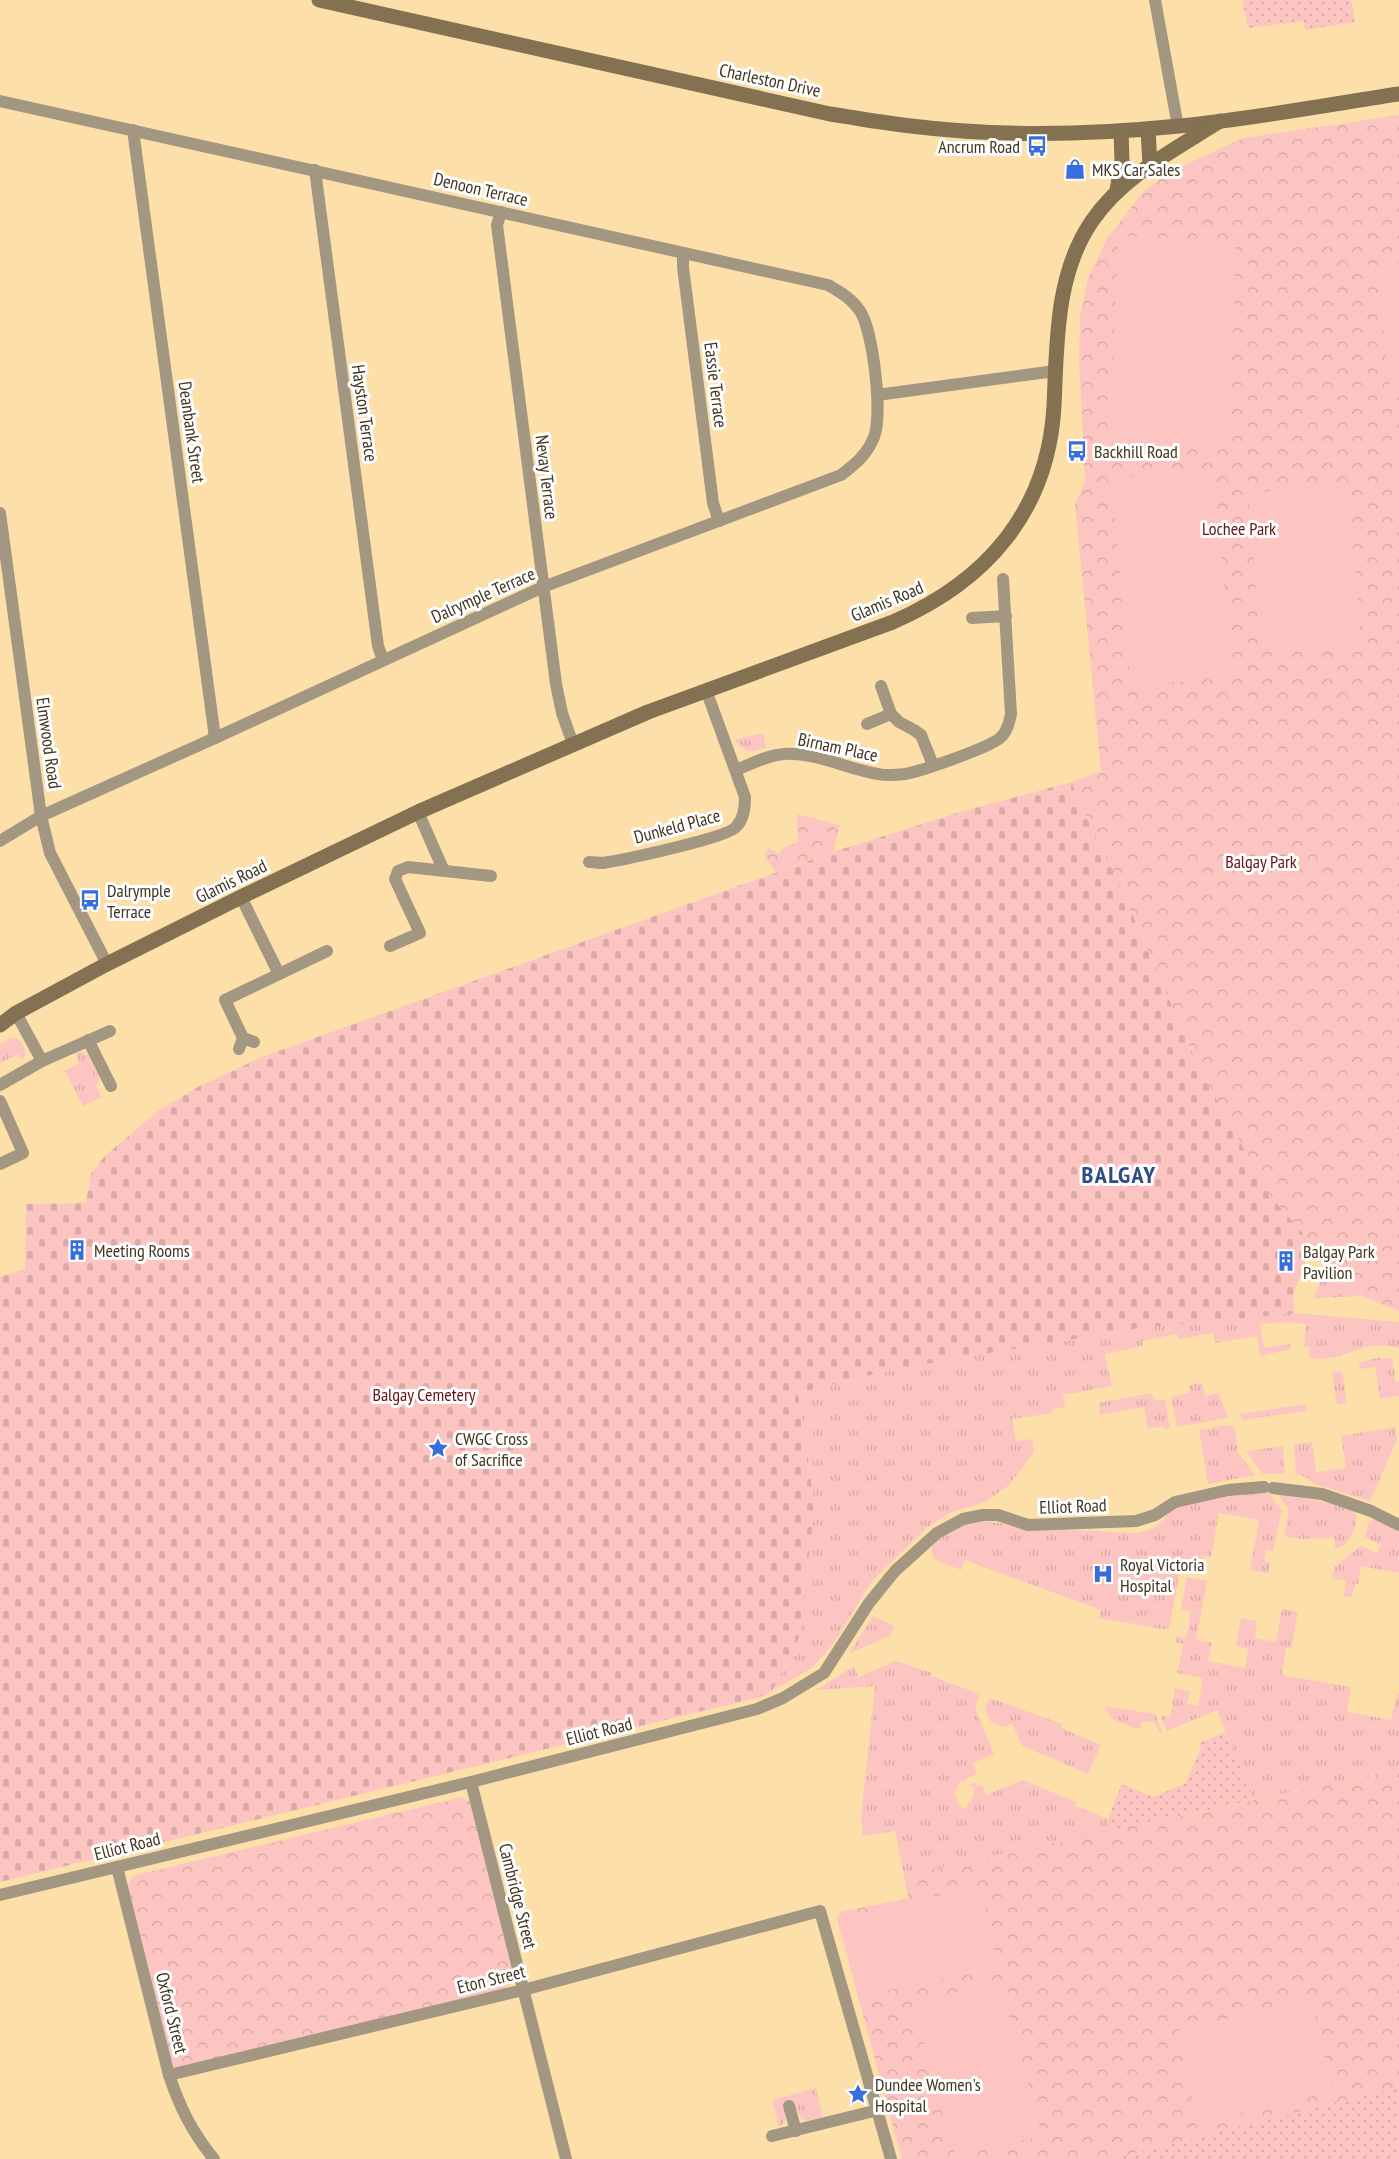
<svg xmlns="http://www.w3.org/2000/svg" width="1399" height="2159" viewBox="0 0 1399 2159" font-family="'PT Sans Narrow',sans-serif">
<defs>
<pattern id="grass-tufts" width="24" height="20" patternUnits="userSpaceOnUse" patternTransform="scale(1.5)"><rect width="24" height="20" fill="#fdc5c2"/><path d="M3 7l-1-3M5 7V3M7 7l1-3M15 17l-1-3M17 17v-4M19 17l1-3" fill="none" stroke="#daaaa6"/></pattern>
<pattern id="forest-crowns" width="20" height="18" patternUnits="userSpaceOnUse" patternTransform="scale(1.5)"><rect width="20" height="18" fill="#fdc5c2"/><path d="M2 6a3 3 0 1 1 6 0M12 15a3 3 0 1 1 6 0" fill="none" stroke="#daaaa6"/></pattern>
<pattern id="cemetery-stones" width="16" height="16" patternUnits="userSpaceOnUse" patternTransform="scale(1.5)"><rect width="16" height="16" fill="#fdc5c2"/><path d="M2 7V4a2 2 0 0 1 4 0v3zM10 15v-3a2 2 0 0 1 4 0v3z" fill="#daaaa6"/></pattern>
<pattern id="garden-dots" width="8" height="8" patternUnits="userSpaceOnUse" patternTransform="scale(1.5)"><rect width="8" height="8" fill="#fdc5c2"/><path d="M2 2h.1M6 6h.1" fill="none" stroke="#daaaa6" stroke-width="1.8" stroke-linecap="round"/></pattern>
</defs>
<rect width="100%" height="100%" fill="#fddfaa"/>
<g fill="url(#grass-tufts)">
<path d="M763,733L766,747C751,753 745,753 735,740Z"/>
<path d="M11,1038L18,1039C23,1046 29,1052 22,1060L18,1054L0,1063V1045Z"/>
<path d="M82,1052L88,1055L100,1079L96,1086L101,1097L83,1106L65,1071L79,1063L75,1053Z"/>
<path d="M1328,1261L1362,1296L1314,1298Z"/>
<path d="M1295,1313L1399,1322V1348C1390,1347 1379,1344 1370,1346C1350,1351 1329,1363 1309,1357V1347H1304L1306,1324L1286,1322L1260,1324L1264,1348L1290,1344L1291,1349L1260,1356L1257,1336L1215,1343L1213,1333L1179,1339L1177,1334L1142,1341L1143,1346L1105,1354L1112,1386L1063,1395L1065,1407L1052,1409L1053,1413L1012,1419L1016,1441L1032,1439L1034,1452L1008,1486L985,1502L950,1513L926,1528L872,1581L833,1644L812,1668L772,1691L798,1641L815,1507L798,1393L891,1370L1140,1328Z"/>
<path d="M1377,1358L1392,1359L1396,1382H1399V1396L1380,1399L1375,1367L1360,1369L1359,1363Z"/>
<path d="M1342,1371L1347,1403L1337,1405L1332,1372Z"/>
<path d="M1202,1383L1205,1396L1218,1393L1226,1411L1227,1418L1177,1427L1171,1397L1190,1393L1189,1385Z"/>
<path d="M1152,1393L1154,1401L1165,1399L1170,1428L1165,1429L1164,1426L1148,1429L1144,1407L1100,1415L1098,1403Z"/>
<path d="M1306,1404L1307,1411L1242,1420L1240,1414Z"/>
<path d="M1228,1425L1235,1429L1238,1453L1255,1475L1208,1484L1199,1430Z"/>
<path d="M1395,1427L1397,1439L1370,1501L1315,1484L1306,1477L1296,1474L1294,1444L1312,1442L1316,1472L1346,1468L1341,1436Z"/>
<path d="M1283,1446L1285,1474H1263L1246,1451Z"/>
<path d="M1268,1493L1282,1511L1273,1551L1266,1550L1264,1561L1270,1562L1268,1573L1250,1570L1259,1520L1219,1513L1211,1557L1203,1556L1200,1572L1180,1569L1169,1630L1099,1618L1101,1610L965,1560L961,1570L934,1559L931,1551L934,1542L961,1525L983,1521L1053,1529L1136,1533C1155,1530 1163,1522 1174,1506L1227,1495Z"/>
<path d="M1277,1493L1336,1504L1355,1511C1360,1525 1349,1546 1335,1549V1538L1302,1539L1284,1536L1289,1510Z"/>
<path d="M1376,1519L1399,1531V1573L1361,1566L1358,1584H1355L1352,1597L1344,1596L1346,1581L1332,1579L1335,1567L1360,1546L1377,1553L1381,1545L1365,1537L1369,1521Z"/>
<path d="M1187,1577L1207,1581L1196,1640L1212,1643L1208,1661L1245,1668L1248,1649L1236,1646L1241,1618L1257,1621L1255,1638L1276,1642L1282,1609L1298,1612L1292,1648H1286L1282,1675L1351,1687L1347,1712L1391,1720L1397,1693H1399V1769L1253,1800L1217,1710L1167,1731L1161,1716L1170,1717L1175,1688L1190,1691L1187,1704L1198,1706L1203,1678L1177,1673L1183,1644L1175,1642L1176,1636L1186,1638L1191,1612L1181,1609Z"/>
<path d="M873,1616L894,1626L891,1635L849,1654Z"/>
<path d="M896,1661L932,1673L931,1676L980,1694L975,1708L994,1754L973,1763L977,1774L966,1779L964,1783L960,1781L955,1793L960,1807L966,1809L969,1802H971L975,1788L969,1785L975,1782L977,1787L982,1785L986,1795L1023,1780L1076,1802V1806L1108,1819L1110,1831L904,1875L895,1831L863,1836L861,1818L875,1686L816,1690L854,1666L858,1677Z"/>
<path d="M990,1698L1062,1724L1061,1728L1101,1745L1088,1774L1022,1746L1012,1723L1003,1727L991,1722L985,1708Z"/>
<path d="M1104,1706L1155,1714L1162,1732L1160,1734L1154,1721L1141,1722V1728L1136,1729L1112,1719Z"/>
<path d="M816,2088L823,2117L806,2121L801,2119L794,2104L783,2106L786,2118L784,2123L779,2127L772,2100Z"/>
</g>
<g fill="url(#forest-crowns)">
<path d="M1399,115V1311L1362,1296L1312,1244L1272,1198L1221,1109L1189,1046L1118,882L1077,799L1072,782L1101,771L1075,504L1085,481L1079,361L1080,317L1088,278L1108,237L1144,191L1172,171L1243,138Z"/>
<path d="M797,814L840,825L833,852L776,872L764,855L768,848L780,854L783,848L798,842Z"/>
<path d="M1399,1769V2087L1112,2159H902L837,1919L841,1912L908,1898L904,1875Z"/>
<path d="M462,1797L470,1802L514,1979L507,1988L178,2068L173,2066L128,1886L132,1876Z"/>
</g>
<path fill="url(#cemetery-stones)" d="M1072,782L1077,799L1118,881L1189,1046L1221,1109L1272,1198L1312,1244L1293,1295L1295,1313L1140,1328L891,1370L798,1393L815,1507L798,1641L772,1691L760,1697L0,1882V1277L25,1269L26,1204L86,1203L91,1174L105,1156L158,1111L200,1086L262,1057L833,852L960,812Z"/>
<g fill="url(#garden-dots)">
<path d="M1242,0H1351L1355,22L1305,30L1303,21L1248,28Z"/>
<path d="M1226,1732L1253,1800L1110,1831L1108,1819L1122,1784L1153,1797L1185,1784L1201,1748L1199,1743Z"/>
<path d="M1399,2087V2159H1112Z"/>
</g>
<g fill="#fdc5c2">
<path d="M1118,236L1236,240L1229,445L1111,441Z"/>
<path d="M1399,263V387L1390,388L1376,265Z"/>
<path d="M1395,446H1399V534Z"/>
<path d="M1213,469L1233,677L1131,686L1111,479Z"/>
<path d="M1348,485L1361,642L1261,650L1248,493Z"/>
<path d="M981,1886L998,1966L859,1997L837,1919Z"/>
<path d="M1000,1982L1042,2136L955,2156L913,2002Z"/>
<path d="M1311,1999L1333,2091L1199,2124L1177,2031Z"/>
</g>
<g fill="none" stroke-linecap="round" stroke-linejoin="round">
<g stroke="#a39781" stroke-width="12">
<path d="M1155,0L1178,127"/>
<path d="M0,101L828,285C840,292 851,298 860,311C873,331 883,414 874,437C867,455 855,464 841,475L543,587L215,738L41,816L0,841"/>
<path d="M133,130L215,738"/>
<path d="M315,170L378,646L383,660"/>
<path d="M501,212L497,225L556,684L562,713L573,744"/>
<path d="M683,253V267L713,503L719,521"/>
<path d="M877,395L1055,371"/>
<path d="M0,513L41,816L50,853L107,964"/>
<path d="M972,618L1006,616"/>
<path d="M881,686L891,714L899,722L914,730L921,735L933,765"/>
<path d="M867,724L891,714"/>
<path d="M736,770C752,764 767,755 784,754C816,752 847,769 878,774C887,776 897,775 905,774C922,771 988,748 1000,738C1007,732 1009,723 1011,714L1003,579"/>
<path d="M418,812L443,869"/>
<path d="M589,862C594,862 598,863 603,863C622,860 727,838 736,827C744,819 745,808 745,797L706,690"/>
<path d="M241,897L279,974"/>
<path d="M390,946L420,933L395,879L398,871L408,867L491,876"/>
<path d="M16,1013L42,1061"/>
<path d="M243,1038L225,1000L327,951"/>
<path d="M88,1040L111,1086"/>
<path d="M239,1049L243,1038L254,1042"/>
<path d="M0,1085L42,1061L110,1031"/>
<path d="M0,1101L23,1153L0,1164"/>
<path d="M1273,1488L1322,1494L1371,1511L1399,1525"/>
<path d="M471,1782L566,2159"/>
<path d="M117,1867L169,2075C180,2108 192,2132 214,2159"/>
<path d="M0,1895L471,1782L757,1709L783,1698L824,1673L869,1603L895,1571L937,1533L963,1519L983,1515H998L1028,1525L1136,1521L1155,1515L1175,1502L1228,1490L1264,1487"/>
<path d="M169,2075L523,1990L820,1911L891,2159"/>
<path d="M789,2106L796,2131"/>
<path d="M772,2136L878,2110"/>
</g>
<g stroke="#837151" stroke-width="15">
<path d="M319,0L830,114C857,118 884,123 911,126C999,137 1090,135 1179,126C1252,119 1326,105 1399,94"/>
<path d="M1148,129L1150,165"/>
<path d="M1117,190L1122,161L1121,131"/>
<path d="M0,1025L16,1013L107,964L241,897L418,812L648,712L893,622C987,581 1048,511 1054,406C1057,344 1055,275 1092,221C1123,176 1174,150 1220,121"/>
</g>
</g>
<defs>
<g id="bus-bare" transform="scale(1.62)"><path d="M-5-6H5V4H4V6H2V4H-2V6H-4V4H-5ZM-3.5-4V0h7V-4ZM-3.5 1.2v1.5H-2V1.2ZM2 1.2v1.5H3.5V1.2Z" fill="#366edd" stroke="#fff" stroke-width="2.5" paint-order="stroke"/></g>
<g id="shop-bare" transform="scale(1.62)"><path d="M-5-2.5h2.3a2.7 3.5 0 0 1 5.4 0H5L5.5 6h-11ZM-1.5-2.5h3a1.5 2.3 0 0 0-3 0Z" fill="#366edd" stroke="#fff" stroke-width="2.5" paint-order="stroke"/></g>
<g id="building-bare" transform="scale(1.62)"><path d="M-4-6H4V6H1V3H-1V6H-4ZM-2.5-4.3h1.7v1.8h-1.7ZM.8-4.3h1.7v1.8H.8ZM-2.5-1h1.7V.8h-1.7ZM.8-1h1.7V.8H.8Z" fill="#366edd" stroke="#fff" stroke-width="2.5" paint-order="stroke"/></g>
<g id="sight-bare" transform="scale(1.62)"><path d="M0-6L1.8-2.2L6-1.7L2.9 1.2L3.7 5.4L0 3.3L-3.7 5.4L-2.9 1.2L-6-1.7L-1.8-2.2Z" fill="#366edd" stroke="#fff" stroke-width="2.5" paint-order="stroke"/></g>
<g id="hospital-bare" transform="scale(1.62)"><path d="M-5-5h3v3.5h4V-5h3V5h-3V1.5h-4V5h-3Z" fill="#366edd" stroke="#fff" stroke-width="2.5" paint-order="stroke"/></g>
</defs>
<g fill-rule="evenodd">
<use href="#bus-bare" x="1037" y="146"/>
<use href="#shop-bare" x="1075" y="169"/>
<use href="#bus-bare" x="1077" y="451"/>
<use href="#bus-bare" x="90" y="900"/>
<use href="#building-bare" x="77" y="1250"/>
<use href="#building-bare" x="1286" y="1261"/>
<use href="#sight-bare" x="438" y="1448"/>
<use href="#hospital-bare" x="1103" y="1574"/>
<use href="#sight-bare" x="858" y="2094"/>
</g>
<g text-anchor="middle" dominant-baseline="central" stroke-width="6" stroke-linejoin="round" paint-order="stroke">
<g font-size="18" fill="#413520" stroke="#fff">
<text transform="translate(770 80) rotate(12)">Charleston Drive</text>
<text transform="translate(481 189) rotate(13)">Denoon Terrace</text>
<text transform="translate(716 385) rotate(83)">Eassie Terrace</text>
<text transform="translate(365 413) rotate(82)">Hayston Terrace</text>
<text transform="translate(192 432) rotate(82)">Deanbank Street</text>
<text transform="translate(547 477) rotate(83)">Nevay Terrace</text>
<text transform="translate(483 595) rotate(-24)">Dalrymple Terrace</text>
<text transform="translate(887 601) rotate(-23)">Glamis Road</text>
<text transform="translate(49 743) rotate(82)">Elmwood Road</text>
<text transform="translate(838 747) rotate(12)">Birnam Place</text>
<text transform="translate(677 826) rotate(-15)">Dunkeld Place</text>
<text transform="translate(231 881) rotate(-26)">Glamis Road</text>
<text transform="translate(1073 1506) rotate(-2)">Elliot Road</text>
<text transform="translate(599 1731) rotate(-14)">Elliot Road</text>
<text transform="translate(127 1846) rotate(-14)">Elliot Road</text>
<text transform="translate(518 1896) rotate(76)">Cambridge Street</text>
<text transform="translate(491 1979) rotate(-14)">Eton Street</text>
<text transform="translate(172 2013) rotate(76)">Oxford Street</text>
</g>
<g font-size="18" fill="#413520" stroke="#fff" text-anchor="start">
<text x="1020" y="146" text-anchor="end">Ancrum Road</text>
<text x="1092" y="169">MKS Car Sales</text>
<text x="1094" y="451">Backhill Road</text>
<text x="107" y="890">Dalrymple<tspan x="107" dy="21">Terrace</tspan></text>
<text x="94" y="1250">Meeting Rooms</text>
<text x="1303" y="1251">Balgay Park<tspan x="1303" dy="21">Pavilion</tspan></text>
<text x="455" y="1438">CWGC Cross<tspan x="455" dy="21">of Sacrifice</tspan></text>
<text x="1120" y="1564">Royal Victoria<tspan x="1120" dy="21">Hospital</tspan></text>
<text x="875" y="2084">Dundee Women's<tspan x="875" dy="21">Hospital</tspan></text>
</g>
<g font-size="18" fill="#65141a" stroke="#fff">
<text x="1239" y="528">Lochee Park</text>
<text x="1261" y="861">Balgay Park</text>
<text x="424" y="1394">Balgay Cemetery</text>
</g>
<g font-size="24" font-weight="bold" letter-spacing="1.5" fill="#2e4b83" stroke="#fff">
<text x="1119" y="1174">BALGAY</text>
</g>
</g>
</svg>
